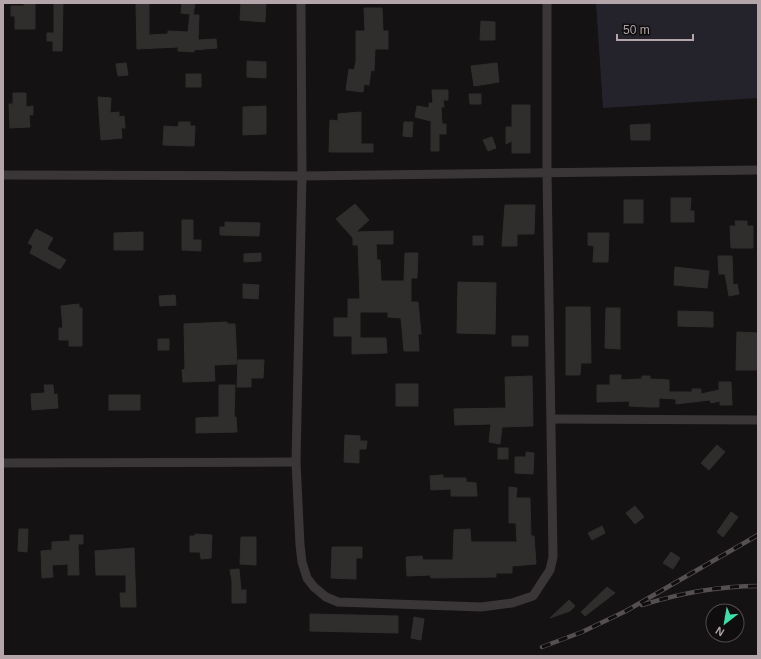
<svg xmlns="http://www.w3.org/2000/svg" width="761" height="659" viewBox="0 0 761 659" font-family="Arial,sans-serif">
<rect width="100%" height="100%" fill="#141212"/>
<path fill="#24232b" d="M596,3H758V98L603,108Z"/>
<g fill="#302d2d" stroke="#302d2d">
<path d="M24,3H35V29H15V16H11V6H24Z"/>
<path d="M54,3H63L62,51H53V41H47V33H54Z"/>
<path d="M136,3H149V35L168,34V31L188,32L190,14L181,13L182,3H195L193,15H199L198,40L216,39L217,48L194,50V52L178,51V47L137,49Z"/>
<path d="M241,3H266L265,22L240,20Z"/>
<path d="M364,8H382L383,31H388V49H375L374,71L371,70L369,85L364,84L363,92L346,90L349,69L354,70L356,62V31H365Z"/>
<path d="M481,21L495,22V40H480Z"/>
<path d="M247,61L266,62V78L247,77Z"/>
<path d="M126,63L128,75L118,76L116,64Z"/>
<path d="M497,63L499,82L474,86L471,66Z"/>
<rect x="186" y="74" width="15" height="13"/>
<path d="M432,90H448V100H443L444,107H441L442,124H446V134H439V151H431V121L415,117L417,106L429,108V103H433Z"/>
<path d="M13,93H26V107L33,106V115H29L30,127L10,128L9,104H13Z"/>
<path d="M469,94H481V104H470Z"/>
<path d="M98,97L111,98L110,113L119,112V117L124,116L125,128H121L122,138L101,140Z"/>
<path d="M512,105H530V153H512V141L506,144V127H512Z"/>
<path d="M266,106V134L243,135V107Z"/>
<path d="M361,112V144H373V152H329L330,120L338,121V114Z"/>
<path d="M179,122H190V126H195L194,146L163,145L164,126L178,127Z"/>
<path d="M404,122H413L412,137L403,136Z"/>
<path d="M650,124V140H631L630,125Z"/>
<path d="M492,137L496,148L488,151L483,140Z"/>
<path d="M671,198H691L690,211H694V222H671Z"/>
<rect x="624" y="200" width="19" height="23"/>
<path d="M355,204L369,220L356,232L393,231V244H376L377,260H380L381,281H404L405,253H418L417,278H411V302H418L421,334H418L419,351H404L401,318L388,317V312H360V338H386L387,353L352,354V336H334V318H348V299H360L358,245H353V238L336,219Z"/>
<path d="M505,205H535L534,234H517V246H502Z"/>
<path d="M182,220H193V240H201V251L182,250Z"/>
<path d="M735,221H747V226H753V248H731L730,226H736Z"/>
<path d="M225,222L260,223L259,236L220,235V227H225Z"/>
<path d="M36,229L53,238L47,249L66,260L61,268L59,269L30,253L33,246L28,243Z"/>
<path d="M143,232V250H114V233Z"/>
<path d="M588,233H609L608,262H593L594,246L588,245Z"/>
<rect x="473" y="236" width="10" height="9"/>
<path d="M261,253V261L244,262V254Z"/>
<path d="M718,256H732L733,285L737,284L739,294L729,296L725,274H719Z"/>
<path d="M675,267L709,271L707,288L674,285Z"/>
<path d="M458,282L496,283L495,334L457,333Z"/>
<path d="M243,284L259,285L258,299L243,298Z"/>
<path d="M175,295L176,305L160,306L159,296Z"/>
<path d="M79,304V308H82V346H69V340H59V328H63L61,306Z"/>
<path d="M566,307H590L591,363H581L580,375H566Z"/>
<path d="M606,308H620V349L605,348Z"/>
<path d="M678,311L713,312V327L678,326Z"/>
<path d="M227,322V324H235L237,364L214,365L215,381L183,382L182,370L185,369L184,324Z"/>
<path d="M737,332L758,333V370H736Z"/>
<rect x="512" y="336" width="16" height="10"/>
<rect x="158" y="339" width="11" height="11"/>
<path d="M238,360H264L263,378H251V387H237Z"/>
<path d="M610,375H621V380L642,379V376H650V379L669,380V392H692V389H701V394L719,390V382H731L732,405H720V401L711,403L710,400L676,404V399L659,398V407H650L629,406L630,401L597,402V385H610Z"/>
<path d="M532,376L533,426L502,427L500,444L489,442L491,424L455,425L454,409L506,408L505,377Z"/>
<rect x="396" y="384" width="22" height="22"/>
<path d="M44,385H53L54,395L57,394L58,408L32,410L31,394L45,393Z"/>
<path d="M219,385H235L234,417H236L237,432L196,433V418L219,417Z"/>
<rect x="109" y="395" width="31" height="15"/>
<path d="M345,435L360,436V441H367L366,449H359V463L344,462Z"/>
<path d="M717,445L725,452L709,470L701,463Z"/>
<rect x="498" y="448" width="10" height="11"/>
<path d="M526,452L534,453L533,474L515,473V457H526Z"/>
<path d="M443,475V478H466V482L476,483L477,496H451V489L431,490L430,476Z"/>
<path d="M509,487L517,488L516,498H530L531,536H534L536,564L512,566V573H496V577L431,578L430,575L407,576L406,557L422,556L423,560H453L454,530L470,529L471,542H517L516,523H509Z"/>
<path d="M635,506L644,517L635,524L626,513Z"/>
<path d="M731,512L738,517L723,537L717,532Z"/>
<path d="M602,526L605,533L592,540L588,533Z"/>
<path d="M19,529H28L27,552L18,551Z"/>
<path d="M195,534L212,535L211,558L201,559L200,552H190V536H195Z"/>
<path d="M70,535H83V544H78L79,575H68V564L52,565L53,577L42,578L41,551L52,550V542L70,541Z"/>
<path d="M241,537H256V565L240,564Z"/>
<path d="M332,547H362V558H356V579L331,578Z"/>
<path d="M134,548L136,607H121L120,593H126V575H96L95,551Z"/>
<path d="M671,552L680,558L673,569L663,563Z"/>
<path d="M239,569L241,590H246V603H232V581L230,570Z"/>
<path d="M607,587L615,593L585,616L581,612Z"/>
<path d="M569,600L575,606L570,611L550,618Z"/>
<path d="M310,614L398,616V633L310,631Z"/>
<path d="M414,617L424,619L421,640L411,638Z"/>
</g>
<g fill="none" stroke-linecap="round" stroke-linejoin="round">
<g stroke="#3a3637" stroke-width="9">
<path d="M301,3L302,176L296,462L300,545L302,562L307,578L314,587L326,597L338,602L481,607L512,603L533,596L550,570L553,557L547,172V3"/>
<path d="M3,175L302,176L758,170"/>
<path d="M552,419L758,420"/>
<path d="M3,463L296,462"/>
</g>
<g stroke="#554f51" stroke-width="4.5">
<g id="rail">
<path d="M642,605C681,593 718,586 758,586"/>
<path d="M542,647L582,632L626,611L758,535"/>
</g>
</g>
<use href="#rail" stroke="#0f0d0d" stroke-width="3" stroke-dasharray="9" stroke-linecap="butt"/>
</g>
<rect width="761" height="659" fill="none" stroke="#b3a5aa" stroke-width="8"/>
<g transform="translate(725 623) rotate(211)"><circle r="19" fill="#0f0d0d" stroke="#514a4c"/>
<path d="M0-3L7 15L0 10L-7 15Z" fill="#3de1a7"/>
<text y="-6" font-size="11" font-weight="bold" text-anchor="middle" fill="#b3a5aa">N</text>
</g>
<path d="M617 34v6h76v-6" fill="none" stroke="#b3a5aa" stroke-width="2"/>
<text x="623" y="34" font-size="12" fill="#b3a5aa" stroke="#0f0d0d" stroke-width="3" paint-order="stroke">50 m</text>
</svg>
